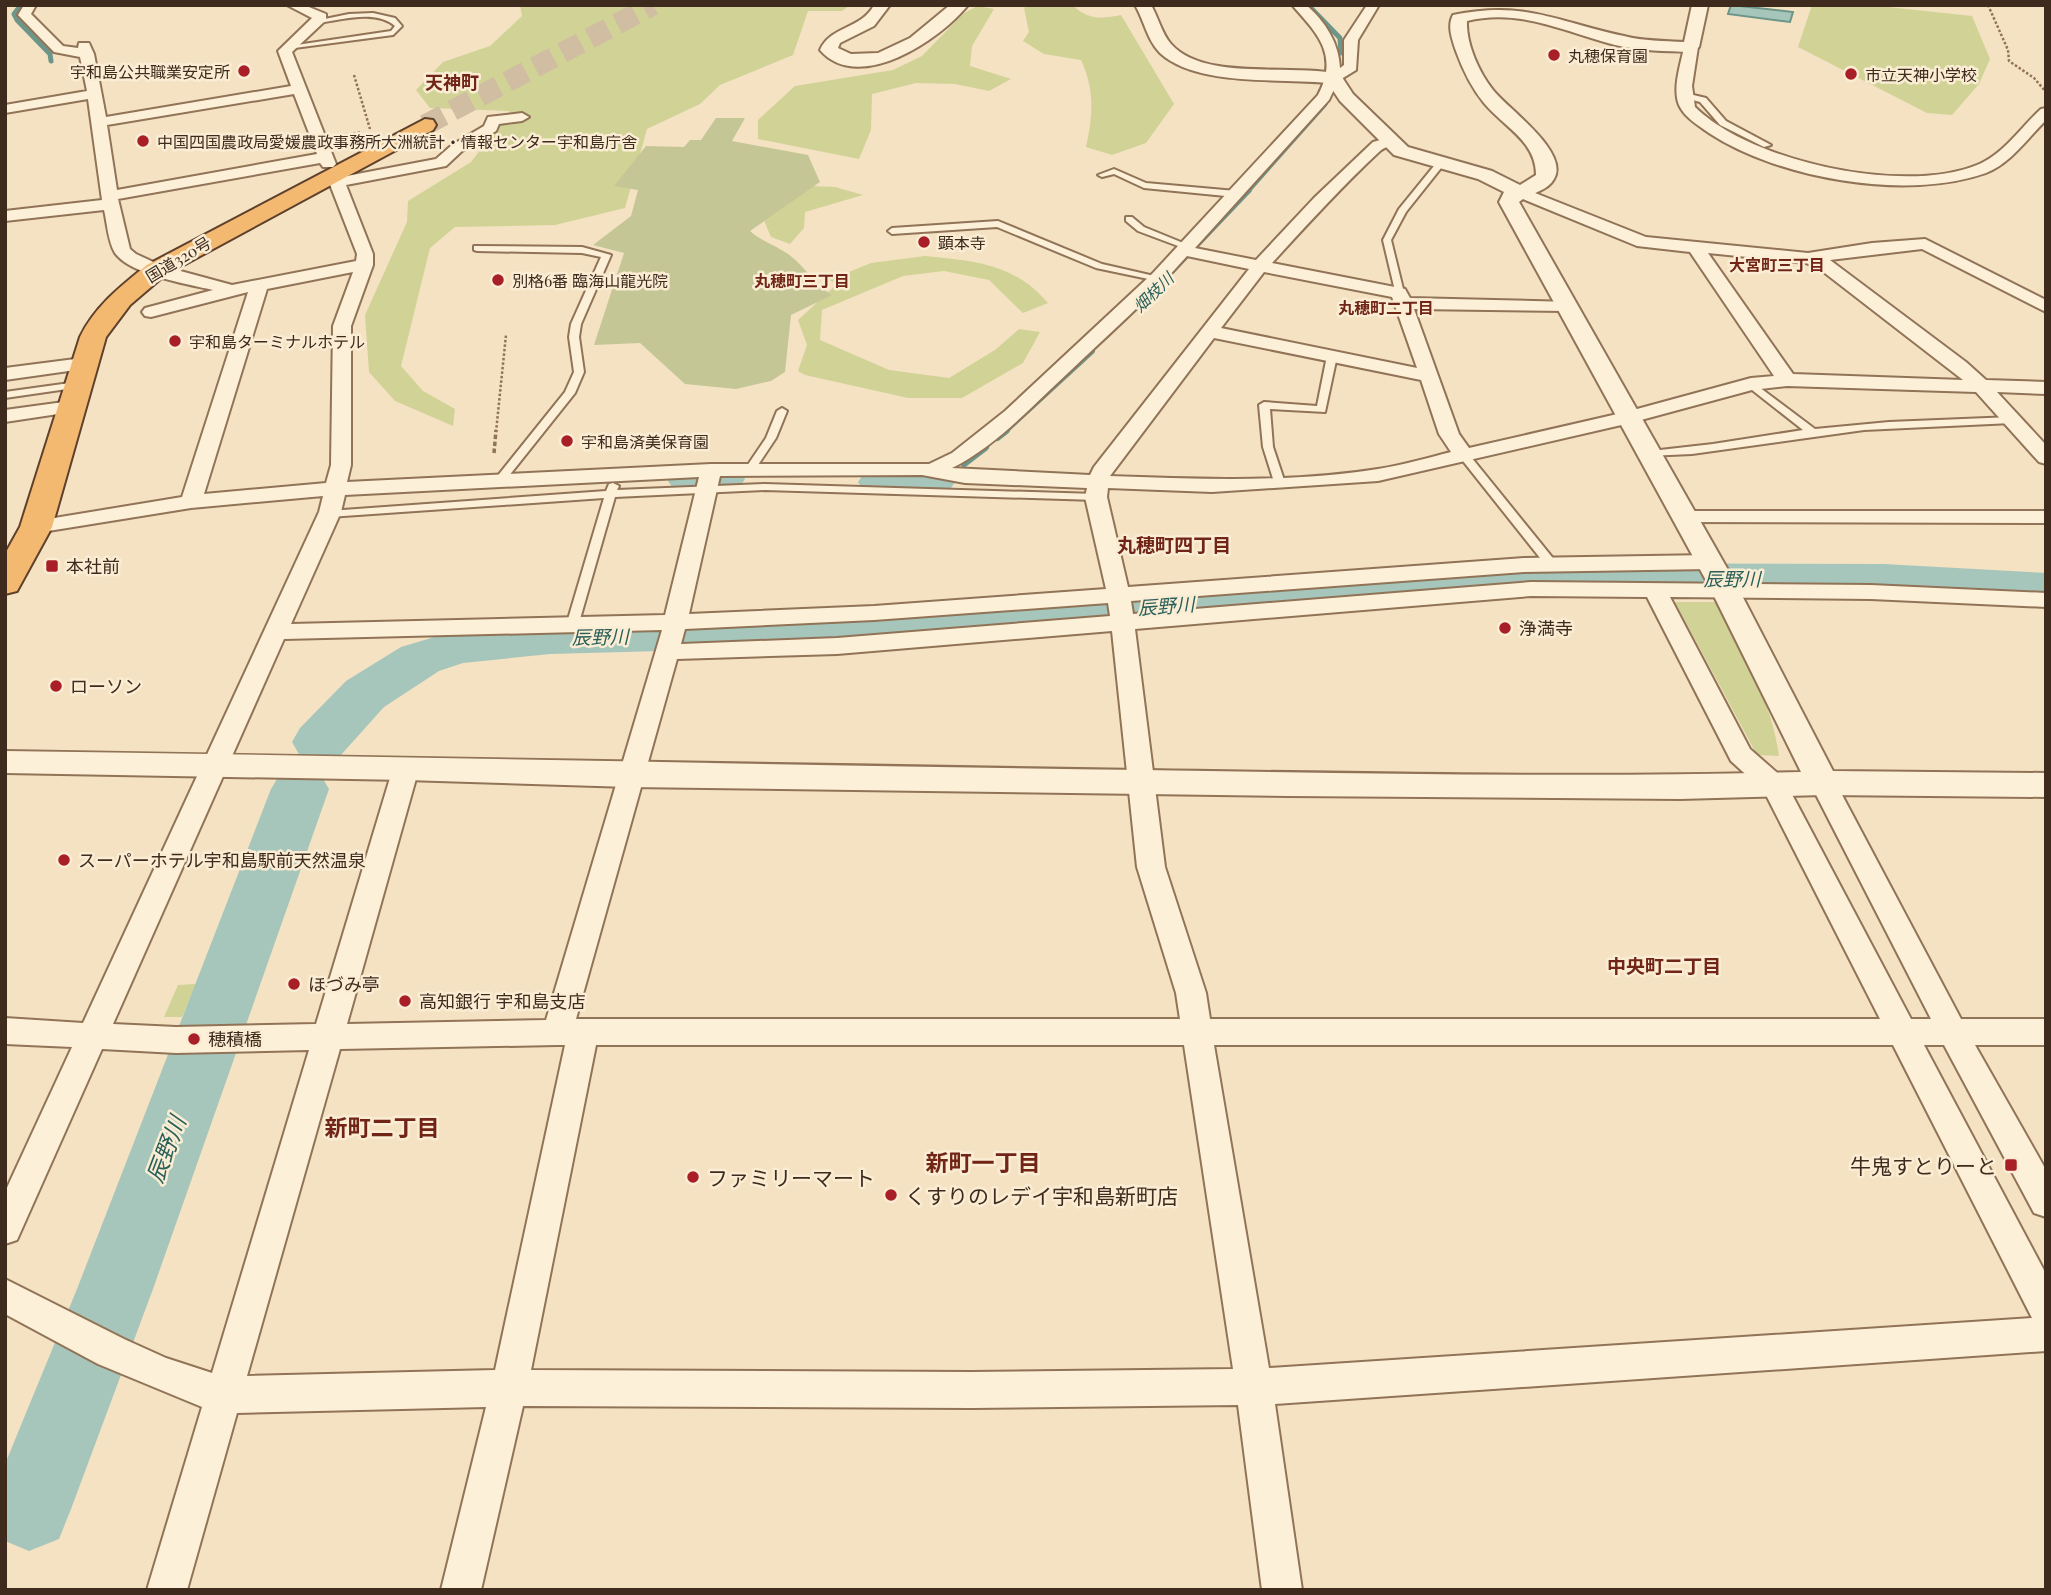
<svg xmlns="http://www.w3.org/2000/svg" width="2051" height="1595" viewBox="0 0 2051 1595" font-family="'Playfair Display','Noto Sans JP',serif">
<rect width="100%" height="100%" fill="#f4e2c3"/>
<g fill="#d0d395">
<path d="M520,5H850L842,11H808L793,55L720,85L700,104L647,129L625,208L555,225L455,227L430,248L401,366L423,391L455,409L453,426L395,401L369,372L365,315L407,222L408,201L471,162L510,111L430,108L416,90L443,62L490,46L522,16Z"/>
<path d="M1028,5H1073C1086,20 1103,19 1121,15L1174,104L1146,143L1112,155L1086,147C1093,116 1095,90 1081,60L1044,54L1023,41L1029,32L1024,8Z"/>
<path d="M1812,5H1869L1972,16L1990,59L1979,84L1952,115L1927,113L1798,47Z"/>
<path d="M977,6L994,9L972,46L970,66L1011,79L989,91L955,84L916,83L872,94L871,130L859,159L758,139V120L795,86L893,70L922,56L963,14Z"/>
<path d="M766,184L835,187L863,195L805,212L804,228L790,244L771,237L758,207Z"/>
<path d="M925,256C974,261 1014,263 1048,303L1023,313L989,280L944,271L903,276L822,310L820,340L889,370L949,378L995,350L1019,329L1040,332L1023,363L962,398H908L805,375L798,371L807,345L798,320L837,284L829,280L871,263Z"/>
<path d="M1675,602H1716C1742,649 1772,702 1779,756L1757,755Z"/>
<path d="M196,984L182,1017H164L178,985Z"/>
</g>
<path fill="#c4c795" d="M716,118H745L732,141L808,155L820,182L750,231C761,241 775,245 788,254C804,265 812,282 832,295L791,315L785,372L771,381L736,389L685,384L640,343L594,345L624,253L593,245L631,216L638,190L614,186L646,146L684,147L690,140H701Z"/>
<path fill="#a6c6bb" stroke="#6b9689" stroke-width="2" d="M1731,5L1793,12L1790,22L1728,14Z"/>
<g fill="none" stroke-linecap="round" stroke-linejoin="round">
<g stroke="#6b9689" stroke-width="5">
<path d="M21,5L14,14L17,20L50,54L51,61"/>
<path d="M1308,5L1340,38L1341,53"/>
<path d="M1247,192L1325,104"/>
</g>
<g stroke="#6b9689" stroke-width="6">
<path d="M1150,294L1249,190"/>
<path d="M1004,432L1092,351"/>
</g>
<g stroke="#6b9689" stroke-width="8">
<path d="M997,437L1006,430"/>
<path d="M964,463L985,447"/>
</g>
<g fill="#a6c6bb" fill-rule="evenodd">
<path d="M935,464L951,468L958,478L951,488C922,496 895,499 865,492L858,482L865,472C888,466 911,470 935,464Z"/>
<path d="M722,465L738,469L745,479L738,489L691,495L675,491L668,481L675,471Z"/>
<path d="M1542,563L1884,564L2046,573V604L1884,594L1542,593L807,647L550,654L463,663L439,671L384,707L340,756L320,761L300,756L292,742L300,728L346,681L401,647L458,630L550,620L807,615Z"/>
<path d="M300,768L320,774L329,789L153,1289L71,1509L59,1539L29,1551L5,1541V1464L77,1289L271,789L280,774Z"/>
</g>
<path stroke="#d0bda2" stroke-width="21" stroke-dasharray="21 10" stroke-linecap="butt" d="M425,125L653,5"/>
<g stroke="#917357" stroke-width="4">
<g id="service">
<path d="M373,13L395,18L402,26L393,35L287,49L283,47L391,31L395,26C375,9 342,20 318,23L315,21L349,14Z"/>
<path d="M1685,93L1706,98L1726,121L1771,145L1764,147L1720,125L1700,102L1682,97L1681,95Z"/>
<path d="M1438,161L1445,163L1406,212L1391,240L1404,293L1396,295L1383,240L1399,209Z"/>
<path d="M1114,169L1146,183L1236,191L1240,194L1236,197L1144,188L1114,174L1102,177L1098,175Z"/>
<path d="M1126,217H1132L1144,227L1193,247L1186,249L1138,231L1126,221Z"/>
<path d="M998,221L1102,264L1163,278L1158,281L1096,268L997,227L892,234L888,231L892,228Z"/>
<path d="M474,246L582,247L611,255L581,324L579,337L584,372L575,393L504,482H496V478L565,392L574,372L569,337L571,324L601,257L582,253L477,251L474,250Z"/>
<path d="M1332,353L1337,356L1325,412L1270,409L1273,447L1285,483L1283,485H1275L1263,447L1259,405L1264,402L1317,406L1327,356Z"/>
<path d="M1751,381L1815,429L1889,422L2012,417L2017,420L2012,423L1864,430L1692,454L1647,456V452L1651,451L1713,444L1803,430L1747,386L1746,384Z"/>
<path d="M77,382L81,383V387L5,398V392Z"/>
<path d="M782,408L787,411L776,438L754,471H746L745,469L766,438L777,411Z"/>
<path d="M1463,451L1467,452L1556,562V568H1548L1459,456V452Z"/>
<path d="M613,483L619,486L617,490L765,484L1096,494L1102,497L1096,500L765,490L615,497L578,626L572,630L566,626L604,498L329,517L323,514L329,511L606,491L609,484Z"/>
</g>
</g>
<g stroke="#917357" stroke-width="4">
<g id="minor">
<path d="M24,5H36L31,14L63,46L78,48L79,43H89L94,54L106,117L291,86L278,51L312,18L287,5H304L326,14V20L292,52L336,164L333,167H323L320,163L118,199L130,249L136,254L162,266L232,285L356,261L357,254L329,182L331,179L436,159L452,145L484,126L488,117L522,113L529,117L522,121L499,124L496,131L462,151L446,166L346,185L373,254V265L351,326V465L347,482L711,464H929L952,453L1005,411L1152,274L1318,95C1339,55 1318,34 1292,5H1306C1325,21 1339,43 1340,68L1344,65V40L1367,5H1379L1358,40L1356,70L1338,81L1329,100L1195,248L1256,260L1314,198L1373,142L1391,137L1396,138L1398,141C1393,146 1386,146 1380,151C1342,186 1307,225 1272,263L1405,289L1410,298L1572,302L1575,306L1572,310L1566,311L1414,309L1459,434L1469,448L1626,412L1751,378L1774,376L1690,252L1637,246L1513,195L1511,192L1513,189H1525L1646,237L1808,253L1872,243L1925,239L2046,300V312L1922,249L1830,260L1966,362L1986,380L2046,382V394L1997,392L2046,445V464L2039,462L1976,392L1787,386L1752,390L1630,423L1378,481L1212,492L1108,488L1107,497L1128,587L1524,558L1710,555L1718,557L1721,562L1718,567L1710,569L1524,572L1131,601L1133,614L1531,582L1871,585L2046,593V607L1871,599L1670,597L1750,749L1783,778L1787,785L1911,1019H1931L1810,783L1814,776L1823,774L1832,776L1961,1019H2046V1045H1975L2046,1170V1217L2034,1213L1944,1045H1924L2046,1274V1351L1275,1404L1302,1590H1262L1238,1405L971,1408L523,1406L481,1590H441L486,1407L237,1413L187,1590H147L202,1407L98,1364L5,1314V1279L124,1339L166,1358L212,1373L309,1050L176,1053L102,1049L17,1240L5,1244V1192L72,1047L5,1044V1018L83,1023L319,512L323,496L191,508L36,533L28,532L25,527L28,522L36,521L182,497L248,292L151,317L145,316L142,312L145,308L213,290C187,284 131,275 115,253C108,242 107,222 104,210L5,221V211L102,200L88,99L5,113V105L87,91L80,57L54,52L18,15ZM294,94L317,154L117,190L107,125ZM1708,253L1806,263L1817,267L1963,380L1793,374ZM1187,256L1249,269L1094,467L1090,475L952,468C996,446 1032,406 1068,373C1108,335 1150,298 1187,256ZM353,272L333,326L331,465L326,483L204,494L267,289ZM1264,272L1392,297L1417,368L1221,328ZM1214,338L1421,380L1439,434L1451,452C1427,458 1403,465 1378,469C1290,483 1199,479 1110,476ZM922,475L965,483L1087,488L1085,497L1106,589L874,606L689,614L720,476ZM699,477L665,615L291,624L341,512L345,495ZM1531,596L1647,597L1731,761L1764,791L1880,1019H1210L1206,993L1165,867L1135,629ZM1108,603L1110,616L837,638L681,644L685,629L874,620ZM662,630L546,1020L347,1024L419,768L415,762L406,759L397,762L393,768L316,1024L176,1027L113,1024L284,639ZM1112,631L1137,867L1176,993L1180,1019H576L677,659L837,654ZM557,1045H565L495,1370L247,1376L340,1049ZM596,1045H1184L1233,1369L971,1372L531,1370ZM1214,1045H1893L2032,1318L1269,1368Z"/>
<path d="M1691,43L1698,47L1692,86L1695,107C1751,162 1904,195 1977,165C2003,155 2021,127 2041,109L2046,108V120C2028,138 2010,164 1986,173C1907,201 1779,179 1709,133C1699,126 1684,117 1679,105C1672,88 1681,64 1684,47Z"/>
<path d="M83,358L92,364L90,368L5,380V368Z"/>
<path d="M71,401L81,407L78,411L5,422V410Z"/>
<path d="M1685,511H2046V523L1677,522L1674,517L1677,512Z"/>
</g>
</g>
<g stroke="#917357" stroke-width="4">
<g id="tertiary">
<path d="M874,5H890L874,26L840,43L838,48L851,54L878,53L910,38L950,5H968C941,39 859,95 820,50C830,26 862,29 874,5Z"/>
<path d="M1135,5H1151C1158,17 1162,34 1171,44C1205,82 1294,63 1340,74L1353,94L1408,147L1492,171L1520,185L1536,175C1536,141 1504,127 1484,103C1471,87 1463,70 1456,51C1452,39 1447,26 1453,15C1526,0 1557,22 1624,36C1643,41 1664,41 1684,42L1692,5H1708L1699,47L1691,52C1666,51 1640,51 1615,45C1565,32 1520,8 1467,21C1466,44 1479,72 1493,90C1508,109 1570,152 1554,179C1547,192 1529,193 1519,202L1736,584L1833,771L2046,773V797L1823,795L1680,799L1288,796L629,787L406,780L5,773V751C384,756 763,765 1142,770C1362,773 1582,778 1801,772L1708,584L1499,202L1504,192L1478,179L1394,155L1340,101L1328,83C1281,78 1197,87 1160,53C1147,40 1144,20 1135,5Z"/>
</g>
</g>
<g stroke="#5e402c" stroke-width="4">
<path id="trunk" d="M425,119L433,120L436,125L433,130L165,275L130,305L106,337L52,527L17,591L5,594V554L20,527L80,337C95,306 121,286 147,265Z"/>
</g>
<g stroke="#917357" stroke-width="2.5" stroke-dasharray="2.5 2" stroke-linecap="butt">
<path d="M1988,5L2008,50L2009,61L2034,78L2046,92"/>
<path d="M354,75L370,129"/>
<path d="M340,136L362,132"/>
<path d="M496,432L506,335"/>
</g>
<path stroke="#917357" stroke-width="3.5" stroke-dasharray="4.5 2.5" stroke-linecap="butt" d="M494,453L496,430"/>
<use href="#service" fill="#fdf0d8" fill-rule="evenodd"/>
<use href="#minor" fill="#fdf0d8" fill-rule="evenodd"/>
<use href="#tertiary" fill="#fdf0d8" fill-rule="evenodd"/>
<use href="#trunk" fill="#f4b970" fill-rule="evenodd"/>
</g>
<g fill="#a81f27" stroke="#faedd4" stroke-width="2.5">
<circle cx="1554" cy="55" r="7"/>
<circle cx="244" cy="71" r="7"/>
<circle cx="1851" cy="74" r="7"/>
<circle cx="143" cy="141" r="7"/>
<circle cx="924" cy="242" r="7"/>
<circle cx="498" cy="280" r="7"/>
<circle cx="175" cy="341" r="7"/>
<circle cx="567" cy="441" r="7"/>
<rect x="45" y="559" width="14" height="14" rx="3.5"/>
<circle cx="1505" cy="628" r="7"/>
<circle cx="56" cy="686" r="7"/>
<circle cx="64" cy="860" r="7"/>
<circle cx="294" cy="984" r="7"/>
<circle cx="405" cy="1001" r="7"/>
<circle cx="194" cy="1039" r="7"/>
<rect x="2004" y="1158" width="14" height="14" rx="3.5"/>
<circle cx="693" cy="1177" r="7"/>
<circle cx="891" cy="1195" r="7"/>
</g>
<g text-anchor="middle" dominant-baseline="central" stroke-width="5" stroke-linejoin="round" paint-order="stroke">
<g font-size="16" fill="#3f2b1d" stroke="#faedd4" text-anchor="start">
<text x="1568" y="55">丸穂保育園</text>
<text x="230" y="71" text-anchor="end">宇和島公共職業安定所</text>
<text x="1865" y="74">市立天神小学校</text>
<text x="157" y="141">中国四国農政局愛媛農政事務所大洲統計・情報センター宇和島庁舎</text>
<text x="938" y="242">顕本寺</text>
<text x="512" y="280">別格6番 臨海山龍光院</text>
<text x="189" y="341">宇和島ターミナルホテル</text>
<text x="581" y="441">宇和島済美保育園</text>
</g>
<g font-size="16" fill="#3f2b1d" stroke="#faedd4">
<text transform="translate(178 259) rotate(-31)">国道320号</text>
</g>
<g font-size="16" font-weight="bold" fill="#712517" stroke="#faedd4">
<text x="1777" y="264">大宮町三丁目</text>
<text x="802" y="280">丸穂町三丁目</text>
<text x="1386" y="307">丸穂町二丁目</text>
</g>
<g font-size="16" font-style="italic" fill="#2a605a" stroke="#faedd4">
<text transform="translate(1153 292) rotate(-44)">畑枝川</text>
</g>
<g font-size="18" font-weight="bold" fill="#712517" stroke="#faedd4">
<text x="452" y="82">天神町</text>
</g>
<g font-size="18" fill="#3f2b1d" stroke="#faedd4" text-anchor="start">
<text x="66" y="566">本社前</text>
<text x="1519" y="628">浄満寺</text>
<text x="70" y="686">ローソン</text>
<text x="78" y="860">スーパーホテル宇和島駅前天然温泉</text>
<text x="308" y="984">ほづみ亭</text>
<text x="419" y="1001">高知銀行 宇和島支店</text>
<text x="208" y="1039">穂積橋</text>
</g>
<g font-size="19" font-weight="bold" fill="#712517" stroke="#faedd4">
<text x="1174" y="544">丸穂町四丁目</text>
<text x="1664" y="965">中央町二丁目</text>
</g>
<g font-size="19" font-style="italic" fill="#2a605a" stroke="#faedd4">
<text x="1732" y="578">辰野川</text>
<text transform="translate(1166 605) rotate(-4)">辰野川</text>
<text transform="translate(600 636) rotate(-1)">辰野川</text>
</g>
<g font-size="21" fill="#3f2b1d" stroke="#faedd4" text-anchor="start">
<text x="1997" y="1165" text-anchor="end">牛鬼すとりーと</text>
<text x="707" y="1177">ファミリーマート</text>
<text x="905" y="1195">くすりのレデイ宇和島新町店</text>
</g>
<g font-size="23" font-weight="bold" fill="#712517" stroke="#faedd4">
<text x="382" y="1126">新町二丁目</text>
<text x="983" y="1161">新町一丁目</text>
</g>
<g font-size="23" font-style="italic" fill="#2a605a" stroke="#faedd4">
<text transform="translate(165 1149) rotate(-69)">辰野川</text>
</g>
</g>
<rect width="2051" height="1595" fill="none" stroke="#3f2b1d" stroke-width="14"/>
</svg>
